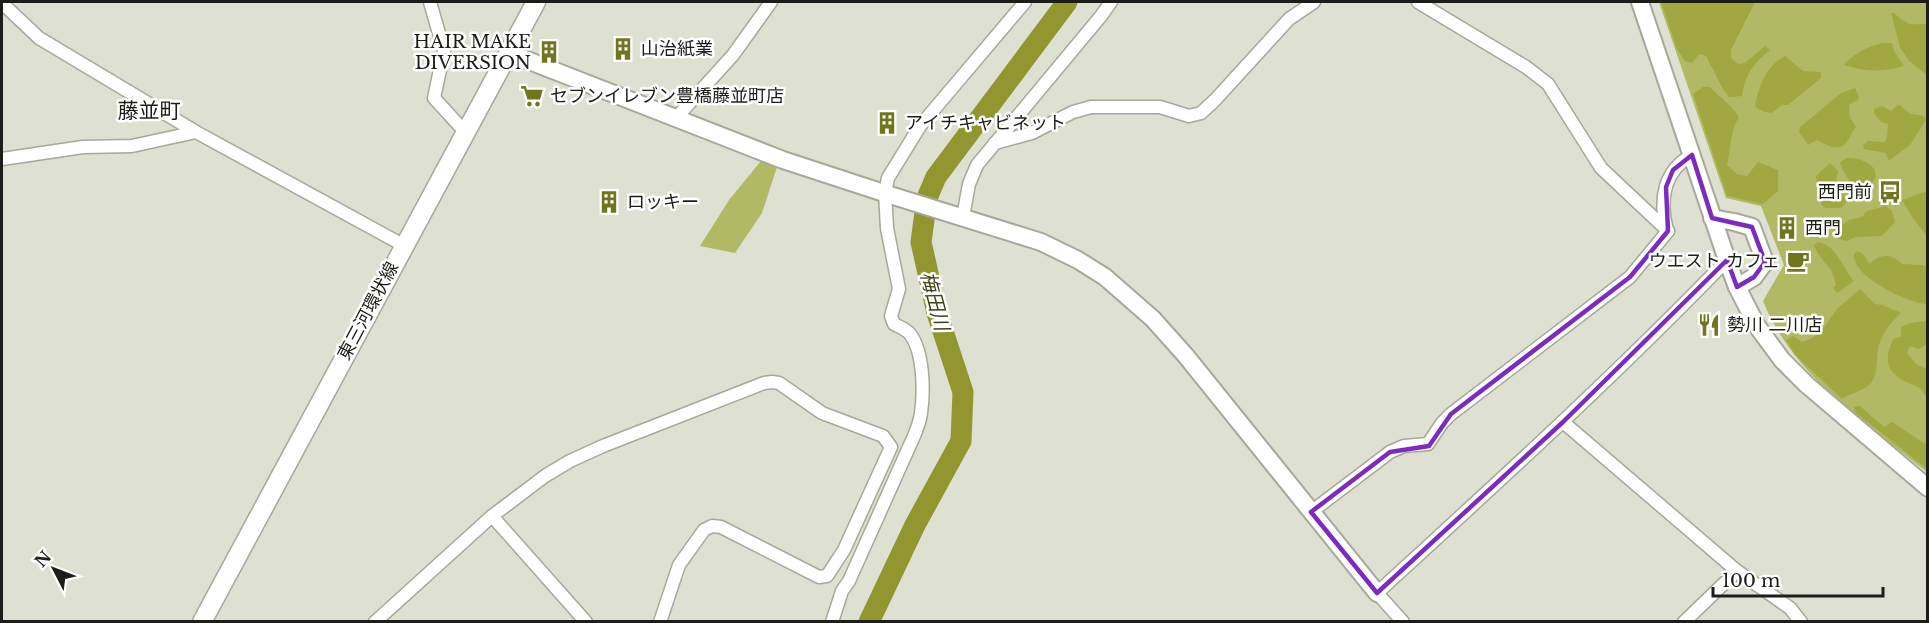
<svg xmlns="http://www.w3.org/2000/svg" width="1929" height="623" viewBox="0 0 1929 623" font-family="'Libre Baskerville','Noto Sans JP',serif">
<rect width="100%" height="100%" fill="#dee0d1"/>
<g fill="#b2b965">
<path d="M1659,2H1927V472C1866,423 1793,376 1763,301L1784,265L1761,206L1726,198Z"/>
<path d="M761,161L777,167L762,213L735,253L700,246L729,200Z"/>
</g>
<g fill="#a1a841">
<path d="M1661,2H1755L1731,50V58L1738,64L1745,63L1765,46L1770,50C1754,63 1745,74 1742,96L1729,97L1724,91L1706,56L1699,54L1692,63L1685,61L1677,49Z"/>
<path d="M1891,13H1894C1910,27 1908,24 1927,24V75L1909,61L1900,47Z"/>
<path d="M1883,43H1892L1894,51L1904,66C1883,72 1864,72 1844,65C1855,52 1867,47 1883,43Z"/>
<path d="M1785,56L1803,71L1821,72V78L1788,105H1782L1772,113L1765,112L1755,107C1759,86 1765,67 1785,56Z"/>
<path d="M1703,87H1710C1719,97 1732,105 1739,117C1730,130 1731,149 1727,165L1737,174L1747,176L1758,162L1778,170V191L1763,204L1727,196L1693,94Z"/>
<path d="M1855,88L1859,97L1858,100L1849,105L1850,117L1856,127C1851,132 1850,139 1845,144C1838,152 1824,144 1817,140L1808,145L1799,132L1800,127L1841,93Z"/>
<path d="M1898,105L1902,106C1907,115 1915,114 1924,116L1926,120L1910,145L1890,160L1888,159L1886,153L1864,149L1863,146L1867,141L1884,142L1887,138L1888,124L1881,122L1874,113V109L1882,106L1891,111Z"/>
<path d="M1847,158C1858,157 1880,164 1875,179C1873,185 1864,188 1859,191L1853,190C1852,180 1842,173 1840,162Z"/>
<path d="M1830,163L1838,171L1835,188L1843,194L1846,203L1841,208H1825L1821,204L1820,190L1817,186L1816,176Z"/>
<path d="M1927,191H1928L1927,236L1912,217L1902,200Z"/>
<path d="M1886,206L1892,211L1895,222L1882,236L1856,237L1846,241L1839,239L1834,230L1836,223L1841,226L1849,220L1862,217L1867,211Z"/>
<path d="M1818,242C1837,245 1842,268 1854,281L1837,293L1833,288L1836,285C1835,281 1833,274 1831,270C1826,263 1817,255 1814,245Z"/>
<path d="M1857,251L1862,253L1870,264C1878,254 1892,253 1902,264L1923,265L1927,267V304C1908,303 1852,277 1854,254Z"/>
<path d="M1860,289L1875,304L1883,305L1901,313C1891,322 1883,332 1879,345C1875,358 1880,376 1868,386C1861,391 1850,394 1842,399L1795,355L1786,340L1793,336L1802,342C1823,336 1825,324 1837,309C1844,302 1853,296 1860,289Z"/>
<path d="M1927,321V345L1918,349L1910,346L1907,353L1916,364L1927,369V399C1925,395 1923,390 1919,388C1915,385 1910,384 1906,382C1885,372 1884,356 1894,338L1901,337V327L1910,323Z"/>
<path d="M1860,406L1884,427L1892,422L1927,445V469L1855,412L1854,407Z"/>
</g>
<g fill="none" stroke-linecap="round" stroke-linejoin="round">
<path stroke="#91972e" stroke-width="21" d="M869,622L915,525L961,441L963,392L937,313L921,242L927,198L936,177L1067,2"/>
<g stroke="#a6a89a" stroke-width="15">
<g id="street">
<path d="M430,2L444,51L434,98L466,133"/>
<path d="M1418,2L1526,67L1548,84L1601,168L1668,231"/>
<path d="M2,3L39,38L196,132L403,245"/>
<path d="M676,118L733,55L771,2"/>
<path d="M995,143L1032,133L1073,112L1091,107H1160L1189,116L1201,113L1215,100L1289,19L1314,2"/>
<path d="M2,159L83,147L132,146L196,132"/>
<path d="M963,217L969,184L977,165L1101,16L1111,2"/>
<path d="M1667,230C1659,201 1663,171 1692,155"/>
<path d="M1563,422L1737,571L1790,608L1801,622"/>
<path d="M1311,512L1390,452L1404,446L1428,444L1442,423L1451,414L1630,277L1668,231"/>
<path d="M492,516L586,622"/>
<path d="M375,622L492,516L545,476L570,461L603,446L764,383L772,382L779,383L822,413L883,436L891,447L844,550L827,576L819,577L721,527L712,526L704,530L679,565L660,622"/>
<path d="M832,622L842,591L849,581L914,436C917,429 920,421 921,413C924,392 924,352 910,334C906,329 900,327 894,324L891,316L899,289L887,228L885,193L888,178L920,126L1025,2"/>
<path d="M1403,622L1377,593C1496,484 1615,376 1727,260"/>
<path d="M1684,622L1737,571"/>
</g>
</g>
<g stroke="#a6a89a" stroke-width="20">
<g id="secondary">
<path d="M1640,2L1727,260L1737,287L1757,326L1782,360L1807,385L1928,488"/>
<path d="M509,53L783,160L890,195L1041,242L1078,260L1105,277L1153,319L1186,356L1377,593"/>
<path d="M1712,218L1734,222L1752,227L1765,262L1754,277L1737,287"/>
</g>
</g>
<g stroke="#a6a89a" stroke-width="21">
<path id="primary" d="M202,622L536,2"/>
</g>
<use href="#street" stroke="#fff" stroke-width="12"/>
<use href="#secondary" stroke="#fff" stroke-width="16"/>
<use href="#primary" stroke="#fff" stroke-width="18"/>
</g>
<path fill="none" stroke="#7b2cbf" stroke-width="4.5" stroke-linejoin="round" d="M1692,155L1712,218L1752,227L1765,262L1754,277L1737,287L1727,260L1563,422L1377,593L1311,512L1390,452L1429,446L1451,414L1630,277L1668,231L1666,187L1673,170Z"/>
<defs>
<g id="building-bare" transform="scale(1.8)"><path d="M-4-6H4V6H1V3H-1V6H-4ZM-2.5-4.3h1.7v1.8h-1.7ZM.8-4.3h1.7v1.8H.8ZM-2.5-1h1.7V.8h-1.7ZM.8-1h1.7V.8H.8Z" fill="#70751e" stroke="#fff" stroke-width="2.5" paint-order="stroke"/></g>
<g id="supermarket-bare" transform="scale(1.8)"><path d="M-6-5.5h2.5l.6 2H6L4.5 2H-2.5L-4.4-4H-6ZM-1.5 3.2a1.3 1.3 0 1 0 .1 0ZM3 3.2a1.3 1.3 0 1 0 .1 0Z" fill="#70751e" stroke="#fff" stroke-width="2.5" paint-order="stroke"/></g>
<g id="bus-bare" transform="scale(1.8)"><path d="M-5-6H5V4H4V6H2V4H-2V6H-4V4H-5ZM-3.5-4V0h7V-4ZM-3.5 1.2v1.5H-2V1.2ZM2 1.2v1.5H3.5V1.2Z" fill="#70751e" stroke="#fff" stroke-width="2.5" paint-order="stroke"/></g>
<g id="cafe-bare" transform="scale(1.8)"><path d="M-5.5-4.5H6V0H3Q3 3.5 0 3.5H-2.5Q-5.5 3.5-5.5 0ZM3-3.2v2h1.7v-2ZM-6 4.5H4V6H-6Z" fill="#70751e" stroke="#fff" stroke-width="2.5" paint-order="stroke"/></g>
<g id="restaurant-bare" transform="scale(1.8)"><path d="M-5-6h1v4h1v-4h1v4h1v-4h1v5L-1.5 .5V6h-2V.5L-5-1ZM5-6V6H3V1.5H1.5Q1.5-4 5-6Z" fill="#70751e" stroke="#fff" stroke-width="2.5" paint-order="stroke"/></g>
</defs>
<g fill-rule="evenodd">
<use href="#building-bare" x="623" y="49"/>
<use href="#building-bare" x="549" y="52"/>
<use href="#supermarket-bare" x="532" y="96"/>
<use href="#building-bare" x="887" y="123"/>
<use href="#bus-bare" x="1890" y="192"/>
<use href="#building-bare" x="609" y="202"/>
<use href="#building-bare" x="1787" y="228"/>
<use href="#cafe-bare" x="1798" y="261"/>
<use href="#restaurant-bare" x="1709" y="325"/>
</g>
<g text-anchor="middle" dominant-baseline="central" stroke-width="5" stroke-linejoin="round" paint-order="stroke">
<g font-size="18" fill="#1c1d18" stroke="#fff" text-anchor="start">
<text x="531" y="42" text-anchor="end">HAIR MAKE<tspan x="531" dy="21">DIVERSION</tspan></text>
<text x="641" y="49">山治紙業</text>
<text x="550" y="96">セブンイレブン豊橋藤並町店</text>
<text x="905" y="123">アイチキャビネット</text>
<text x="1872" y="192" text-anchor="end">西門前</text>
<text x="627" y="202">ロッキー</text>
<text x="1805" y="228">西門</text>
<text x="1780" y="261" text-anchor="end">ウエスト カフェ</text>
<text x="1727" y="325">勢川 二川店</text>
</g>
<g font-size="18" fill="#1c1d18" stroke="#fff">
<text transform="translate(368 311) rotate(-62)">東三河環状線</text>
</g>
<g font-size="20" font-style="italic" fill="#3e4217" stroke="#fff">
<text transform="translate(935 301) rotate(75)">梅田川</text>
</g>
<g font-size="21" fill="#1c1d18" stroke="#fff">
<text x="149" y="111">藤並町</text>
</g>
</g>
<rect width="1929" height="623" fill="none" stroke="#1c1d18" stroke-width="6"/>
<g transform="translate(54 569) rotate(312)" stroke="#ffffff" stroke-width="4.5" paint-order="stroke">
<path d="M0-4.5L10 22L0 15L-10 22Z" fill="#1c1d18"/>
<text y="-9" font-size="16" font-weight="bold" text-anchor="middle" fill="#1c1d18">N</text>
</g>
<path d="M1713 587v9h170v-9" fill="none" stroke="#1c1d18" stroke-width="3"/>
<text x="1722" y="587" font-size="18" fill="#1c1d18" stroke="#ffffff" stroke-width="4.5" paint-order="stroke">100 m</text>
</svg>
